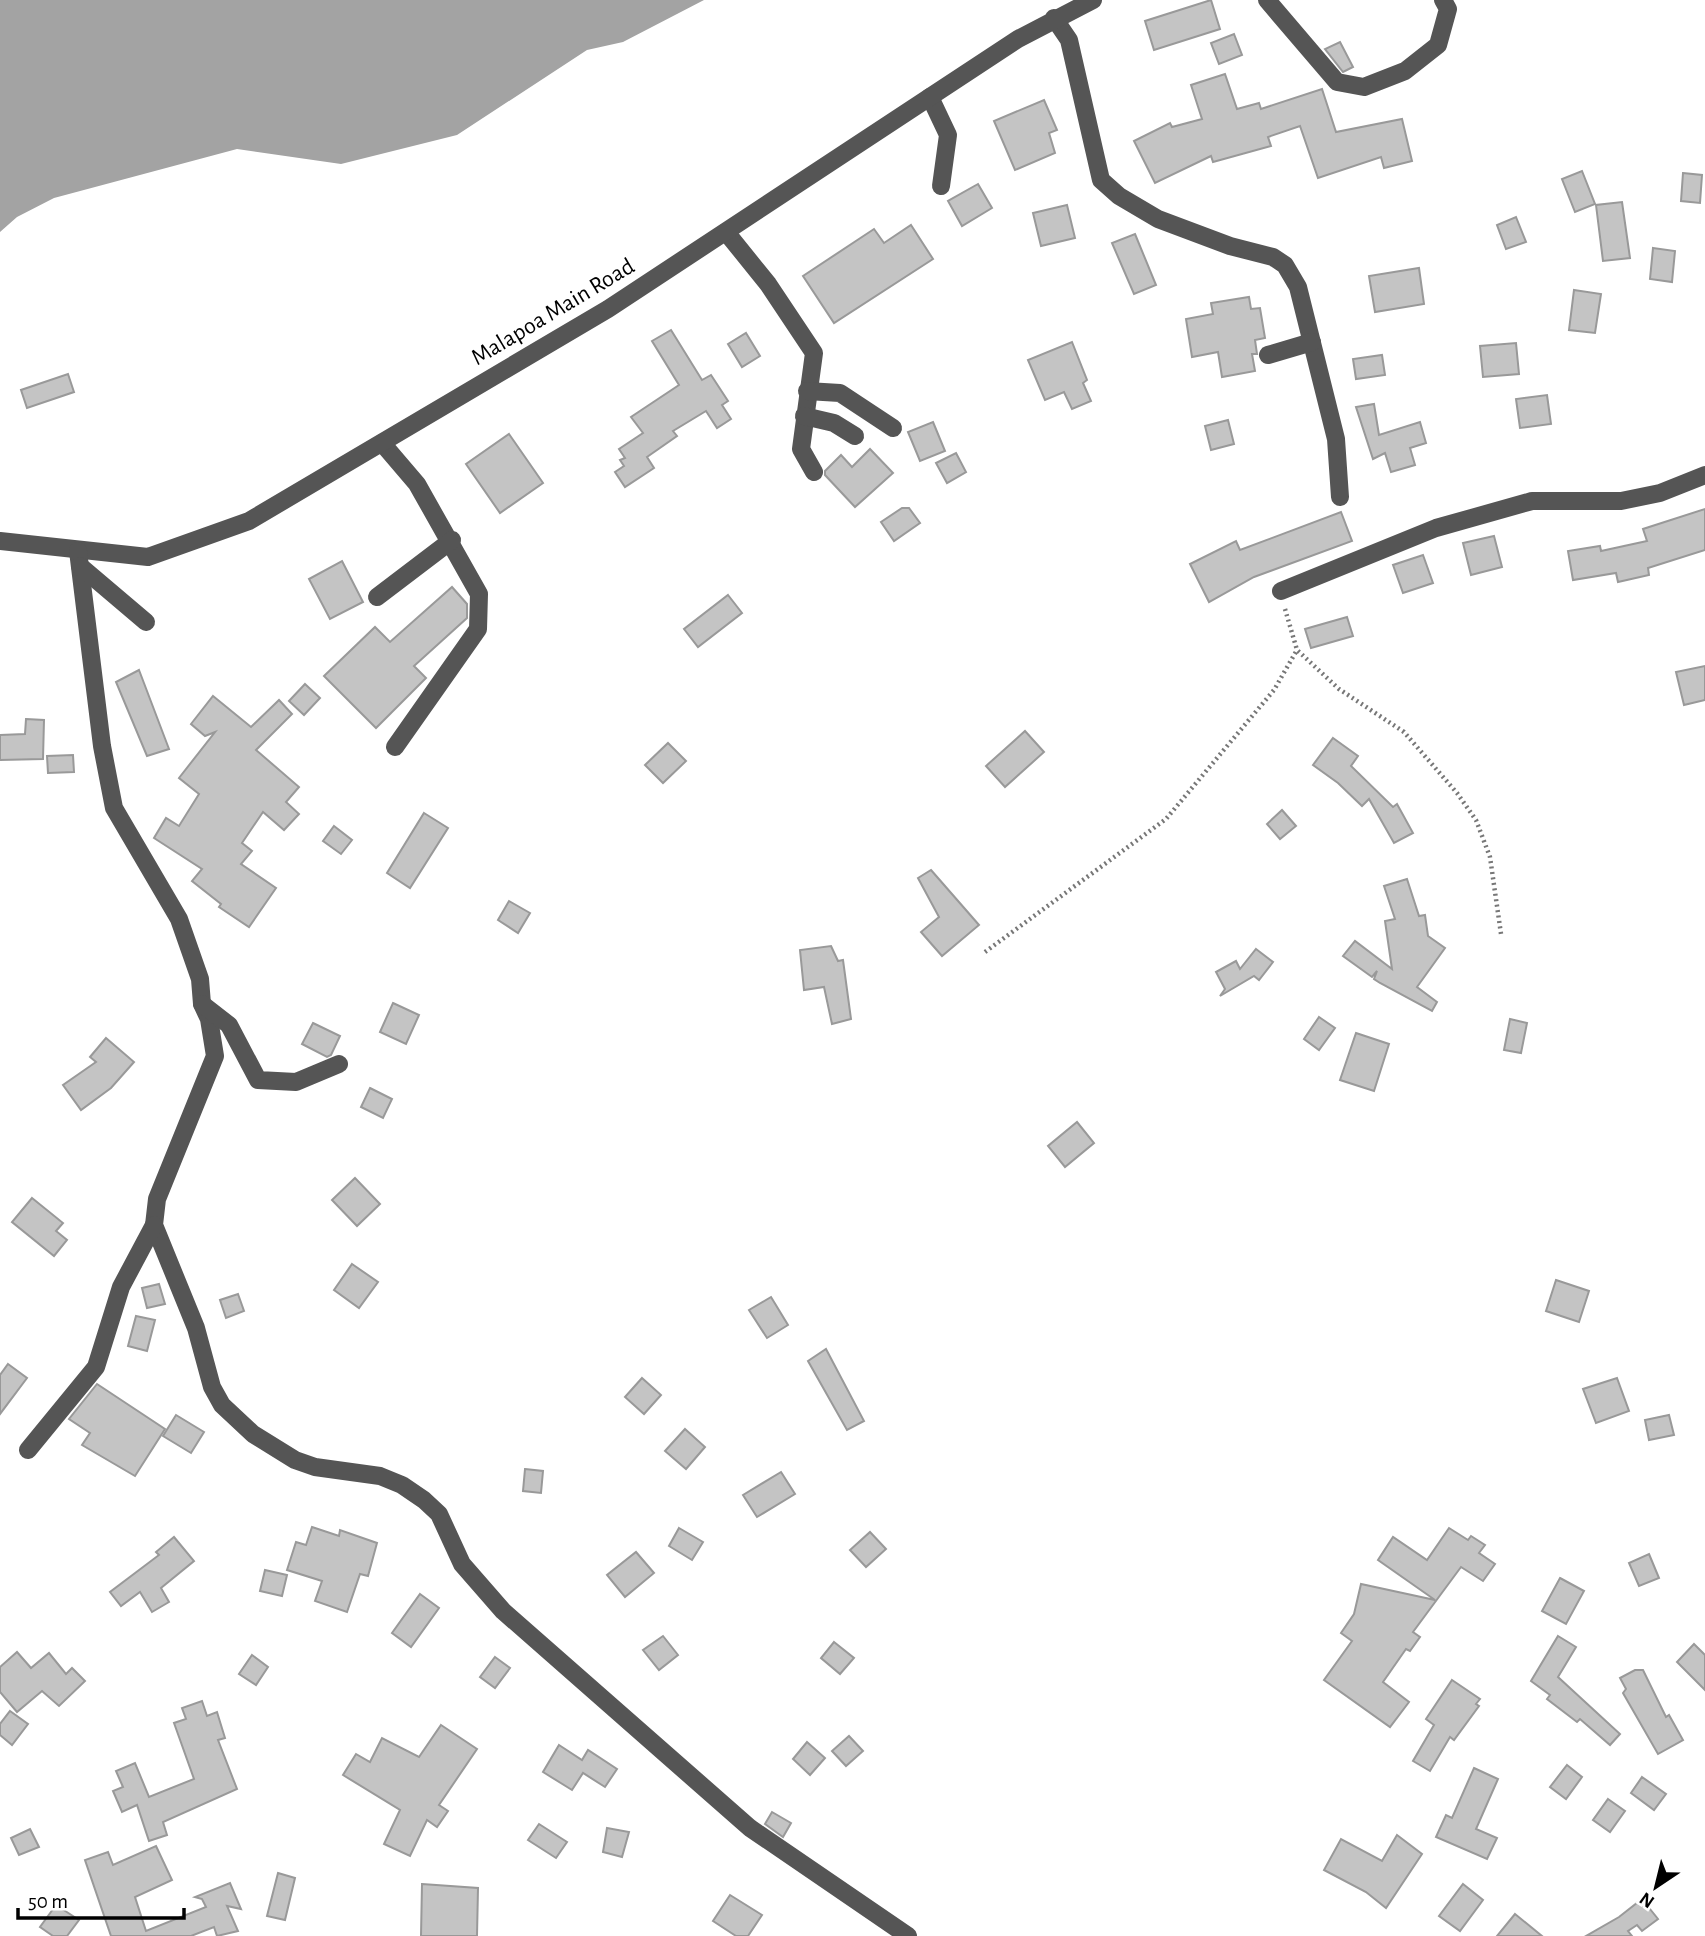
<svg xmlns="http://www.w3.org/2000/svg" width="1705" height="1936" viewBox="0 0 1705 1936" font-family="'Alegreya Sans',sans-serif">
<rect width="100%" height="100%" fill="#fff"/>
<path fill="#a3a3a3" d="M0,0H704L623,42L587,50L457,135L341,164L237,149L54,198L17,217L0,232Z"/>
<g fill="#c4c4c4" stroke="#999" stroke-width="2">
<path d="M1211,0L1220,29L1154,50L1145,21Z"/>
<path d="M1234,34L1242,55L1219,64L1211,43Z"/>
<path d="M1340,42L1353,67L1343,72L1325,49Z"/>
<path d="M1225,74L1237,109L1259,103L1261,109L1322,89L1336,132L1402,119L1412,161L1384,168L1381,157L1318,178L1300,126L1268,137L1271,146L1213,162L1211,156L1155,183L1134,141L1170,123L1172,127L1202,119L1191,85Z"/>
<path d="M1044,100L1057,130L1049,133L1055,153L1015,170L994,121Z"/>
<path d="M1582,171L1595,204L1575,212L1562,179Z"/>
<path d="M1683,173L1702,175L1700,203L1681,201Z"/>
<path d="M978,184L992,208L962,226L948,201Z"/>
<path d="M1622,202L1630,258L1603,261L1596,205Z"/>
<path d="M1067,205L1075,238L1041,246L1033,213Z"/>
<path d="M1516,217L1526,242L1506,249L1497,225Z"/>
<path d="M911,225L933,259L834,323L803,276L874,229L884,243Z"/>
<path d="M1135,234L1156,285L1134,294L1112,243Z"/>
<path d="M1653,248L1675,251L1672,282L1650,279Z"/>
<path d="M1419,268L1424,304L1375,312L1369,276Z"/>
<path d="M1574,290L1601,294L1595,333L1569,330Z"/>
<path d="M1249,297L1251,309L1260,308L1265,338L1255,340L1257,354H1252L1255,371L1222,377L1218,352L1192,357L1186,319L1213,314L1211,303Z"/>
<path d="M671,330L702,380L711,375L728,401L722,405L731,419L717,428L706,411L673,431L677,436L647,457L654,468L625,487L615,472L624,466L620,460L625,458L619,449L643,433L631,417L679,385L652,341Z"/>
<path d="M746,333L760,356L742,367L728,344Z"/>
<path d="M1072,342L1087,380L1083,383L1091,401L1072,409L1064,392L1045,400L1028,360Z"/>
<path d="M1516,343L1519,374L1483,377L1480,346Z"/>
<path d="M1382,355L1385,375L1356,379L1353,359Z"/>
<path d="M68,374L74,392L27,408L21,390Z"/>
<path d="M1547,395L1551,424L1520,428L1516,399Z"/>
<path d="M1374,404L1379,435L1420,422L1426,443L1410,448L1415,465L1391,472L1385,453L1373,459L1356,407Z"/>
<path d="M1228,420L1234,444L1211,450L1205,426Z"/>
<path d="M933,422L945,451L920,461L908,432Z"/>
<path d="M509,434L543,483L500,513L466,464Z"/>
<path d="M870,449L893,473L855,507L825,475V471L841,455L852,467Z"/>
<path d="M956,453L966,472L947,483L936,463Z"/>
<path d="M902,508H909L920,523L894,541L881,522Z"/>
<path d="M1705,509V550L1648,568L1649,575L1618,582L1616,573L1573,580L1568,551L1600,546L1601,551L1647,541L1643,529Z"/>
<path d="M1341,512L1352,541L1254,577L1209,602L1190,564L1236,541L1240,550Z"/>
<path d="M1494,536L1502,567L1471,575L1463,543Z"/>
<path d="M1423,555L1433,583L1403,593L1393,565Z"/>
<path d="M342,561L363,602L330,619L309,579Z"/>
<path d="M452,587L467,604V618L414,666L426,678L376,728L324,676L375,627L390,642Z"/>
<path d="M728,595L742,613L698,647L684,629Z"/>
<path d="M1347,617L1353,636L1311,648L1305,629Z"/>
<path d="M1705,666V700L1684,705L1676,672Z"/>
<path d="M139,670L169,749L147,756L116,682Z"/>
<path d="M305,684L320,698L304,715L289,701Z"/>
<path d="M213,696L251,727L279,700L292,714L256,750L299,787L286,802L299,814L284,830L263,812L242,843L252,851L241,864L276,888L249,927L219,907L221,904L192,881L202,869L154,838L166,818L179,826L199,794L179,778L215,732L205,736L191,724Z"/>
<path d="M26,719L44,720L43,759L0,760V735L25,734Z"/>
<path d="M1025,731L1044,752L1005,787L986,766Z"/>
<path d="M1333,738L1358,756L1351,766L1393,807L1397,804L1413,833L1394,843L1369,799L1362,806L1338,783L1313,765Z"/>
<path d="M668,743L686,761L663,783L645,765Z"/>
<path d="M73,755L74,772L48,773L47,756Z"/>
<path d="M1282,810L1296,826L1280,839L1267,824Z"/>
<path d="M424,813L448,828L410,888L387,873Z"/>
<path d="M334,826L352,840L341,854L323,841Z"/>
<path d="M931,870L979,925L942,956L921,932L939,917L918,878Z"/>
<path d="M1407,879L1419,916L1425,915L1428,936L1445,948L1417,987L1437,1002L1432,1011L1380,983L1374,979L1377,971L1372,977L1343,956L1355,941L1392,969L1385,921L1395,919L1384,886Z"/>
<path d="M509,901L530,913L518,933L498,920Z"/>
<path d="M831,946L838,961L843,960L851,1019L832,1024L824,987L804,990L800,950Z"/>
<path d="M1256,949L1273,962L1259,980L1254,976L1220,996L1225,989L1216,972L1236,961L1240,969Z"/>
<path d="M393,1003L419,1015L406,1044L380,1032Z"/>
<path d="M1319,1017L1335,1028L1319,1050L1304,1039Z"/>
<path d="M1510,1019L1527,1023L1521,1053L1504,1050Z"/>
<path d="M313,1023L340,1036L331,1055L327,1057L302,1044Z"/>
<path d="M1356,1033L1389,1044L1374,1091L1340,1080Z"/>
<path d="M106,1038L134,1062L111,1088L81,1110L63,1085L96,1062L90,1057Z"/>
<path d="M370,1088L392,1099L383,1118L361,1107Z"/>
<path d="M1077,1122L1094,1143L1065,1167L1048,1146Z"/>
<path d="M355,1178L380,1204L357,1226L332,1200Z"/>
<path d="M32,1198L63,1223L56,1231L67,1240L54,1256L12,1222Z"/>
<path d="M352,1264L378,1282L359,1308L334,1290Z"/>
<path d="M1556,1280L1589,1291L1579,1322L1546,1311Z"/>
<path d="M159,1284L165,1304L147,1308L142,1288Z"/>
<path d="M238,1294L244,1311L226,1318L220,1300Z"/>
<path d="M771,1297L788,1325L767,1338L749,1310Z"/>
<path d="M136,1316L155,1320L147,1351L128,1346Z"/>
<path d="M826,1349L864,1421L847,1430L808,1361Z"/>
<path d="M8,1364L27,1378L0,1414V1375Z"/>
<path d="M642,1378L661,1395L644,1414L625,1397Z"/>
<path d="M1617,1378L1629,1411L1596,1423L1583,1389Z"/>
<path d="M97,1384L165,1429L135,1476L82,1445L90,1433L69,1419Z"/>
<path d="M176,1415L204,1432L191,1453L163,1436Z"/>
<path d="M1669,1415L1674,1435L1649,1440L1645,1420Z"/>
<path d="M685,1429L705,1447L686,1469L665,1451Z"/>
<path d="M525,1469L543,1471L541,1493L523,1491Z"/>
<path d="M781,1472L795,1494L757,1517L743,1495Z"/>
<path d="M312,1527L339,1536L340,1530L377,1543L368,1576L360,1574L347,1612L315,1601L322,1581L287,1570L296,1542L306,1545Z"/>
<path d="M679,1528L703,1542L692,1560L669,1546Z"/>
<path d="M1449,1528L1468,1540L1471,1536L1485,1545L1479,1553L1495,1564L1483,1581L1461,1567L1413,1632L1420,1637L1410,1651L1406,1649L1383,1682L1409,1702L1390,1727L1324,1680L1352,1641L1341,1633L1354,1614L1361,1584L1435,1600L1378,1560L1393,1537L1427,1560Z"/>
<path d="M870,1532L886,1549L866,1567L850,1550Z"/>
<path d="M174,1537L194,1561L161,1588L169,1602L152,1612L140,1592L121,1606L110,1592L159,1555L156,1552Z"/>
<path d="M636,1552L654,1573L625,1597L607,1575Z"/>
<path d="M1649,1554L1659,1578L1639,1586L1629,1563Z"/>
<path d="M265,1570L287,1575L282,1596L260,1591Z"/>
<path d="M1560,1578L1584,1591L1566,1624L1542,1611Z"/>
<path d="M420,1594L439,1608L411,1647L392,1633Z"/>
<path d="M663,1636L678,1655L659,1670L643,1650Z"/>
<path d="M1558,1636L1576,1647L1558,1677L1620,1734L1610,1745L1580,1719L1577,1722L1547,1699L1550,1695L1531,1681Z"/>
<path d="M834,1642L854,1658L840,1674L821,1658Z"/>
<path d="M1694,1644L1705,1655V1690L1677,1662Z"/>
<path d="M17,1652L31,1668L49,1653L66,1674L72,1668L85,1681L59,1706L42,1691L17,1712L0,1692V1667Z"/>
<path d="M252,1655L268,1667L256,1685L239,1674Z"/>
<path d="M495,1657L510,1668L495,1688L480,1677Z"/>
<path d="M1635,1670H1643L1666,1717L1669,1715L1683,1740L1658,1754L1623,1693L1626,1689L1620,1678Z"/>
<path d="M1452,1680L1480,1699L1476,1704L1479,1706L1454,1740L1450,1737L1430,1771L1413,1761L1434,1725L1426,1719Z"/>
<path d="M202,1701L207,1716L217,1712L225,1738L218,1740L237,1789L163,1822L167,1835L149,1841L137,1805L122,1812L113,1791L123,1787L116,1771L135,1763L149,1797L194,1779L174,1723L186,1719L182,1708Z"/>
<path d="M10,1711L28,1724L12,1745L0,1735V1724Z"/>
<path d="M441,1725L477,1749L439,1805L448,1811L437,1827L427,1820L410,1856L384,1844L400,1810L343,1775L356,1754L370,1762L382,1738L419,1757Z"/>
<path d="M849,1736L863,1751L846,1766L832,1751Z"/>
<path d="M807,1742L825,1758L810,1775L793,1759Z"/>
<path d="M559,1745L582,1760L588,1750L617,1769L605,1787L583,1773L572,1790L543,1772Z"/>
<path d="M1567,1765L1582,1777L1566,1799L1550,1787Z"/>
<path d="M1474,1768L1498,1779L1476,1829L1497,1838L1487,1859L1436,1837L1446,1815L1452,1818Z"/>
<path d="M1642,1777L1666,1794L1654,1810L1631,1793Z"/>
<path d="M1608,1799L1625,1811L1610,1832L1593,1820Z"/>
<path d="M772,1812L791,1823L783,1837L765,1824Z"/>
<path d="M539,1824L567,1842L556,1858L528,1840Z"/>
<path d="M607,1828L629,1832L622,1857L603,1852Z"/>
<path d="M30,1829L39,1847L19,1855L11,1838Z"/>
<path d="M1397,1835L1422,1854L1386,1908L1366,1892L1324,1870L1341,1839L1382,1861Z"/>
<path d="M156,1846L172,1880L135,1897L146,1931L206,1907L202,1899L195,1897L230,1883L241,1909L227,1906L238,1931L217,1936L214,1927L191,1936H111L85,1860L108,1852L113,1865Z"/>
<path d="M278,1873L295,1878L285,1920L267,1916Z"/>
<path d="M422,1884L478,1888L477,1936H421Z"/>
<path d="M1463,1884L1483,1900L1460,1931L1439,1916Z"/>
<path d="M730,1895L762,1915L748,1936H736L713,1921Z"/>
<path d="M1642,1899L1658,1919L1642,1931L1637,1925L1628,1931L1632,1936H1586L1619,1917Z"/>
<path d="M56,1905L79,1920L67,1936H53L40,1927Z"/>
<path d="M1515,1914L1542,1936H1497Z"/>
</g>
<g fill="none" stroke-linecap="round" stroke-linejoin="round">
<g stroke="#777" stroke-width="4.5" stroke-dasharray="2 3.5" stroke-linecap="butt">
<path d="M1285,609L1297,650L1339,689L1404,732L1457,793L1476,820L1490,857L1501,934"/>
<path d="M985,952L1166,819L1274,690L1297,650"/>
</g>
<g stroke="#555" stroke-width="18">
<path d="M1267,0L1337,82L1364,87L1405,71L1438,45L1448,9L1443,0"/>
<path d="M1054,18L1069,40L1101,180L1119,196L1158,219L1230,246L1273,257L1285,265L1298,287L1336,439L1340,497"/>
<path d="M930,97L948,135L941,186"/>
<path d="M726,232L768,284L814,353L801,449L814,472"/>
<path d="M1268,355L1312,342"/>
<path d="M807,391L840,393L893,428"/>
<path d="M804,416L834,423L855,436"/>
<path d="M382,443L417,484L479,594L478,629L395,747"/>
<path d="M0,541L148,557L249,521L608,309L1018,39L1093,0"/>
<path d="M78,551L102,746L114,808L179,919L200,979L202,1004L209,1019L215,1056L157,1199L154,1225L196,1328L212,1387L222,1405L253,1434L295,1460L315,1467L380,1476L402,1485L424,1500L439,1514L462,1564L503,1611L750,1828L908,1936"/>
<path d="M80,566L146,622"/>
<path d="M1281,591L1436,528L1532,501H1621L1660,493L1705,475"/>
<path d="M377,597L452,540"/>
<path d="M202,1004L229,1025L258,1080L296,1082L339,1064"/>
<path d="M28,1450L96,1367L121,1287L154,1225"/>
</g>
</g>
<g text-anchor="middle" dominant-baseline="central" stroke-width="5" stroke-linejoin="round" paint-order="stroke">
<g font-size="24" fill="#000" stroke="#fff">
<text transform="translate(553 312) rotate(-31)">Malapoa Main Road</text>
</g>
</g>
<g transform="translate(1656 1887) rotate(215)" stroke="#ffffff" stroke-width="5" paint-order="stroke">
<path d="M0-5L12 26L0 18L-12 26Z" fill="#000000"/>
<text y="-10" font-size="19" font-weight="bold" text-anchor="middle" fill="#000000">N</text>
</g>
<path d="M18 1908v10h166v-10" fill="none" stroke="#000000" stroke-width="3.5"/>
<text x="28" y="1908" font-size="21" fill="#000000" stroke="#ffffff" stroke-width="5" paint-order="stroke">50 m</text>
</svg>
